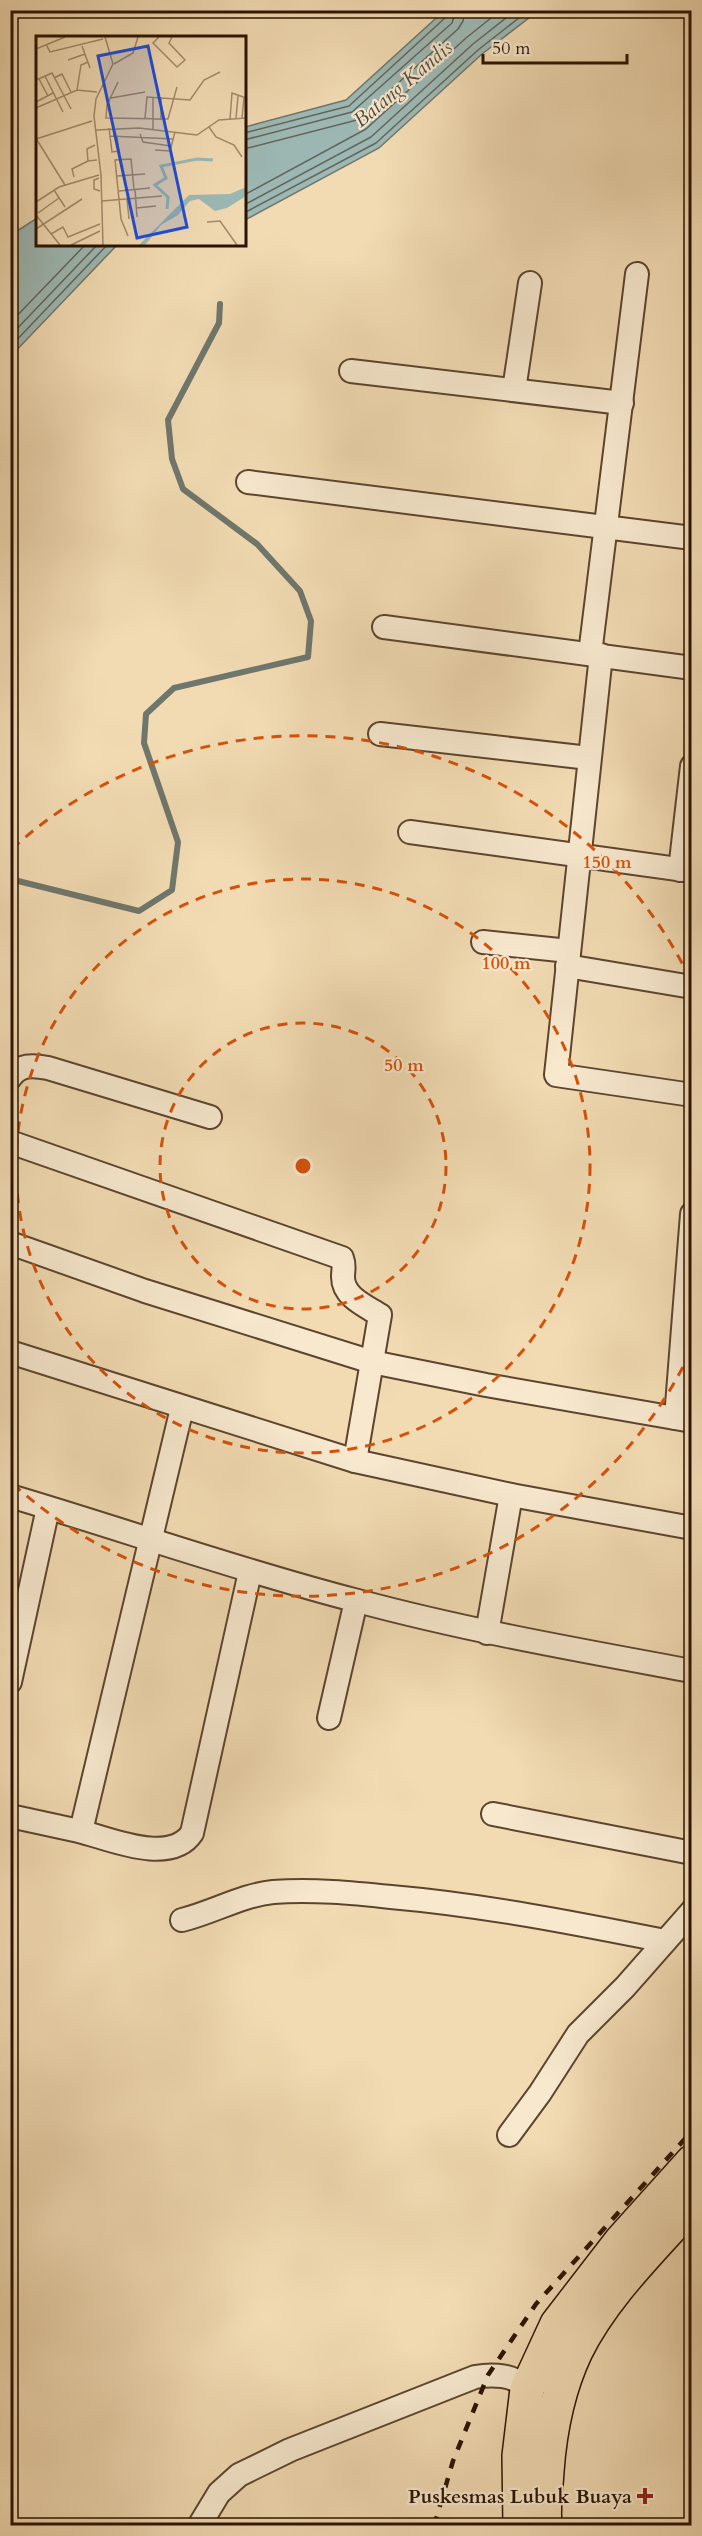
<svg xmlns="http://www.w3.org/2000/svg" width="702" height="2536" viewBox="0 0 702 2536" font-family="Cardo,serif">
<rect width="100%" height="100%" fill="#f2dbb3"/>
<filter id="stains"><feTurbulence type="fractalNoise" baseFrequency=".00333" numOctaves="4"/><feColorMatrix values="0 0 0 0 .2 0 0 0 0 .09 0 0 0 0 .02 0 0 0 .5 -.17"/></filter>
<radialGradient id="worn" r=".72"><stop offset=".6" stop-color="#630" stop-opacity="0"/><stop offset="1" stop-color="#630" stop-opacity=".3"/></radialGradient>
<g fill="#9db9b5" stroke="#6f776d" stroke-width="1.5">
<path d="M445,10L538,11L482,54L379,148L245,220V127L346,100Z"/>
<path d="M37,218L38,244L117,245L11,356V235Z"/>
</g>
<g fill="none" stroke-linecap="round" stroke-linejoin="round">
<g stroke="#64665b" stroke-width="1.5">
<path d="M244,133L349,106L446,17L448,10"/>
<path d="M244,140L352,112L452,23L456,10"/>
<path d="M244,149L357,120L458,29L463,21L465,10"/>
<path d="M244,195L366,129L466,38L501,10"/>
<path d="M244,205L371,137L473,44L516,10"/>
<path d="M244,213L376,143L478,50L529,10"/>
<path d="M10,323L86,244"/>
<path d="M10,336L98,244"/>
<path d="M10,347L108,244"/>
</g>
<path stroke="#6f776d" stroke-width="6" d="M10,879L139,911L172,890L178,842L144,743L146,714L174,688L308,657L311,621L300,591L257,544L183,489L172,459L168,420L219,323L220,304"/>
<g stroke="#5c452e" stroke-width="26">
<g id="minor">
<path d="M351,371L622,403"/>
<path d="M514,390L530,283"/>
<path d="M248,482L692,538"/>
<path d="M384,627L692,668"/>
<path d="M590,654L637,274"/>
<path d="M601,655L556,1075L692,1095"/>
<path d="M380,734L589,758"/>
<path d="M410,832L692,871"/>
<path d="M680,870L692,766"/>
<path d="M483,942L569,951"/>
<path d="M567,966L692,987"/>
<path d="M10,1078C19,1064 33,1065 48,1068L210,1117"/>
<path d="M10,1142L342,1258C345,1266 343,1269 343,1277C343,1297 366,1306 380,1315L355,1461"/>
<path d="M10,1243L145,1291L372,1362L486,1385L692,1421"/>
<path d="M10,1352L355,1461L511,1495L692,1528"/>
<path d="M676,1418L692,1214"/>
<path d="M10,1496C125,1530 238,1570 354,1600C465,1630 578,1650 692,1671"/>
<path d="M487,1633L511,1495"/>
<path d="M10,1682L48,1508"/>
<path d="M329,1718L356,1601"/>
<path d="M493,1814L692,1853"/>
<path d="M10,1816C33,1821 56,1826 79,1831C108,1838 170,1866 192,1833L250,1572"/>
<path d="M81,1831L182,1408"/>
<path d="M182,1920C214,1912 242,1895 273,1892C312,1889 353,1893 391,1897C483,1905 574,1923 665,1941"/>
<path d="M509,2135L540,2093L578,2034L625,1987L692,1911"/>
<path d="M199,2526L219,2493L239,2475L290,2450L475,2377C492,2374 515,2374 527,2389"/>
</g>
</g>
<g stroke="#2a1301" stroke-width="36">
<g id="highway">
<path d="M520,2526L519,2456L527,2389L557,2324L621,2241L692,2162"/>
<path d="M545,2526C543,2507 546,2489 547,2471C550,2430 558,2389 576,2351C603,2296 651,2250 692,2204"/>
</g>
</g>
<use href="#minor" stroke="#f7e8ce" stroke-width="22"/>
<use href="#highway" stroke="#f2dbb3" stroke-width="33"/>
<path stroke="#2a1301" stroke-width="4.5" stroke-dasharray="10 10" stroke-linecap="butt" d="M434,2526L453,2461L488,2375L536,2304L692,2131"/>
</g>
<g fill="none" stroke="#d5520b" stroke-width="3" stroke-dasharray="10 8">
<circle cx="303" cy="1166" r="143"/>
<circle cx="303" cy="1166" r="287"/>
<path d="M691 1351A430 430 0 0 1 12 1483M12 849A430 430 0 0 1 691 981"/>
</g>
<path fill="#8f2418" stroke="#f7e8ce" stroke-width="2" d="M642 2487h6v6h6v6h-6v6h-6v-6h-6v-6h6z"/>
<g text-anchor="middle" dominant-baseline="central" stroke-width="4.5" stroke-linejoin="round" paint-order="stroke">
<g font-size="20" font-weight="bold" fill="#2a1301" stroke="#f7e8ce" text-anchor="end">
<text x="632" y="2496">Puskesmas Lubuk Buaya</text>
</g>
<g font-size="21" font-style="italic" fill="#524d40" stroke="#f7e8ce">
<text transform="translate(403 84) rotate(-40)">Batang Kandis</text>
</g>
</g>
<g transform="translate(36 36)">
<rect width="210" height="210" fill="#f2dbb3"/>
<path d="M210,151V160L191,172L179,175L163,163L154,165L142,179L125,189L109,209H103L153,159L194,158Z" fill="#9db9b5"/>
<path fill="none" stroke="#9db9b5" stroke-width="3" d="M131,173L132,161L119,149L130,142L125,130L161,123L177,124"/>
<path fill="none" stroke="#a28b6c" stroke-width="1.5" d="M123,1L117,7L141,31L149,24L133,7L136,1M10,8L14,16L67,3M46,10L54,32M0,13L29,1M32,24L49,18M78,28L97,17L102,1M9,40L27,76M18,42L26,38L35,56M3,43L12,60M0,44L16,37L35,73M82,46L71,69L70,82L132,83L141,51M41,54L45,29L52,26M75,62L109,56M0,66L17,57M0,72L41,54L61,56M109,82L111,61L154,64L168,44L184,36M200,82L202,60M206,82L208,62M194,83L196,57L210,62M125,84V61M173,91L180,101L198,109L206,121M73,92L76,116L83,115L81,100M117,93V61M60,94L103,92L161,99L183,84L210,82M104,98L107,106L135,110M74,100L137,103M0,103L56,85M1,104L29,149M59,109L51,113L52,125L61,124M119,114L134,115L139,96M81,140L109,138M38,141L36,133L52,125M63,142L58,144V153L64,155M99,153L101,181M18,154L29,171M83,155L114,152M91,163L93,183M66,165L126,160M0,166L23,151L63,139M100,172L120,170M2,177L23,162M0,179L24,209M171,186L184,185L201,209M0,193L46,163M15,198L27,191L32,201L64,188M92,200L85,183L79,124L95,123L98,153M35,209L64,195M67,209L65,139L58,80L60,63L77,28L69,1"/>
<path fill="#1d4ed8" fill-opacity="0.15" stroke="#1d4ed8" stroke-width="3" d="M112,10L151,191L101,202L62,20Z"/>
<rect width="210" height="210" fill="none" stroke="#2a1301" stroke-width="3"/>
</g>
<circle cx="303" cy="1166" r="9" fill="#d5520b" stroke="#f7e8ce" stroke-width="3"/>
<g font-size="18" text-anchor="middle" font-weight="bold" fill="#d5520b" stroke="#f7e8ce" stroke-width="4.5" stroke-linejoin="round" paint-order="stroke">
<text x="607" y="868">150 m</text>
<text x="506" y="969">100 m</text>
<text x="404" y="1071">50 m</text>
</g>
<rect width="702" height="2536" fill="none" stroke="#f2dbb3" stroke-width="36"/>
<rect x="12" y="12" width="678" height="2512" fill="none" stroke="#2a1301" stroke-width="3"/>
<rect x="18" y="18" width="666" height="2500" fill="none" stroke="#2a1301" stroke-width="1.5"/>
<path d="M483 54v9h144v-9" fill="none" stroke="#2a1301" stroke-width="3"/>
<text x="492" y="54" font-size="18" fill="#2a1301" stroke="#f7e8ce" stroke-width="4.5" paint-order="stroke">50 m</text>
<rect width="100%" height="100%" filter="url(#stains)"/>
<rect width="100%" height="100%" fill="url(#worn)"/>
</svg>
